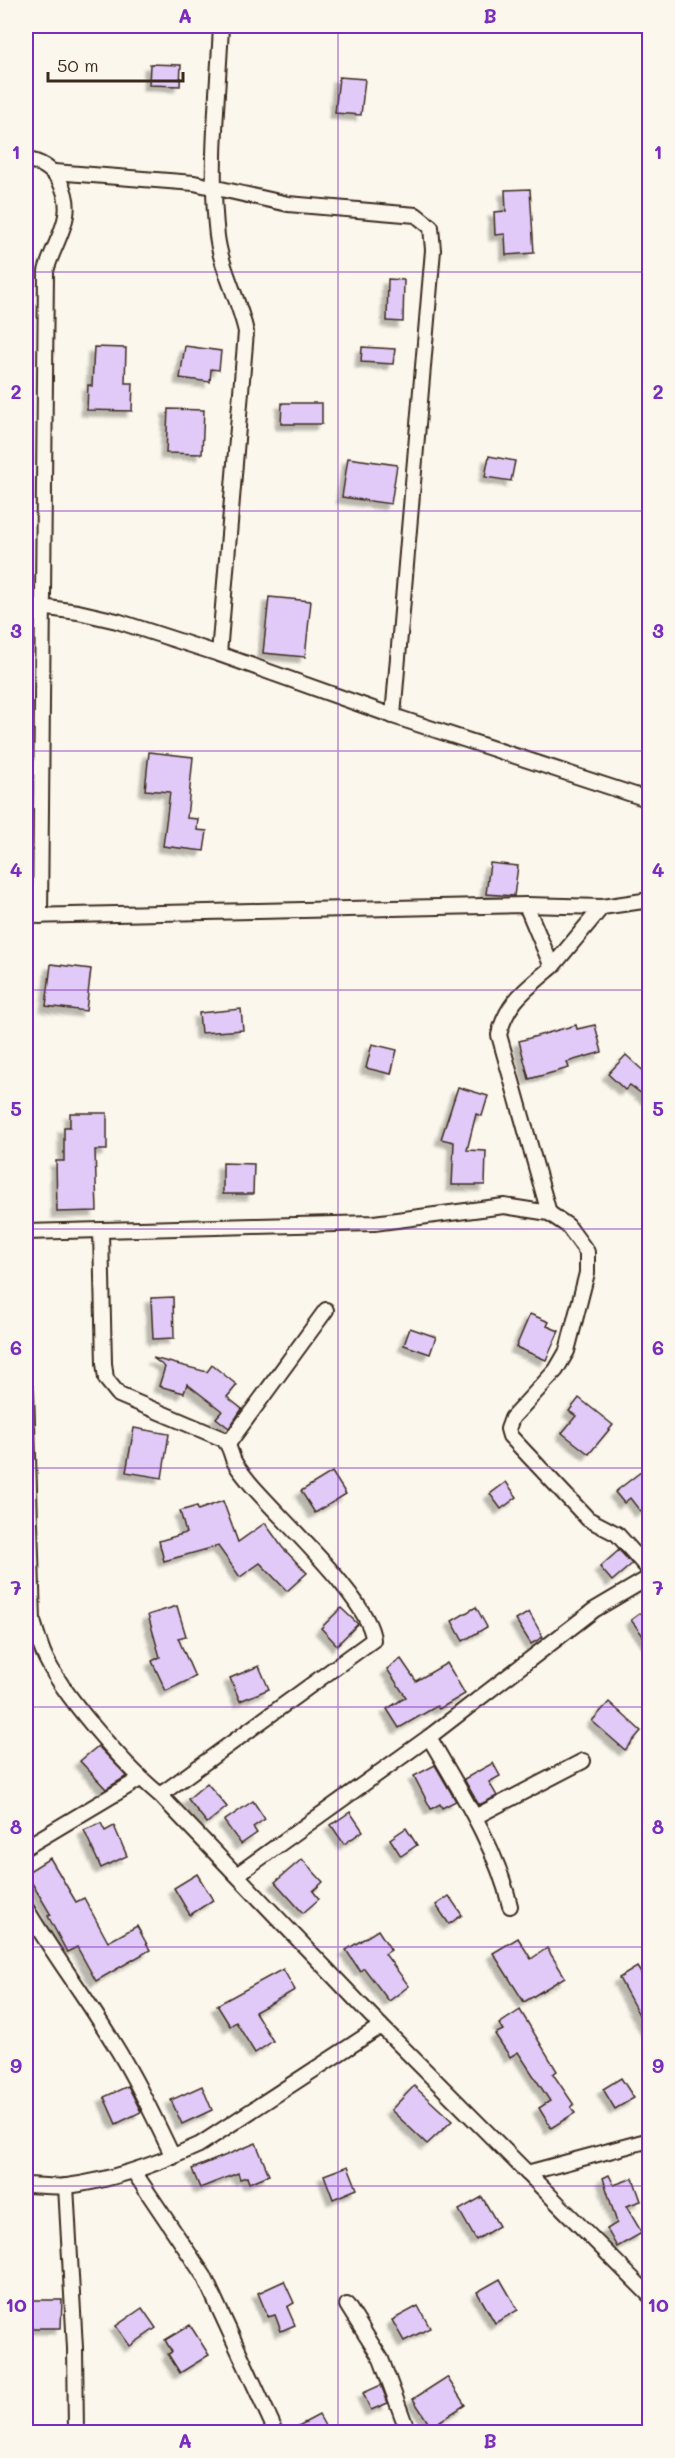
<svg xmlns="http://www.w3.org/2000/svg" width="675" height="2458" viewBox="0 0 675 2458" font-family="Mali,sans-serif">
<defs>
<filter id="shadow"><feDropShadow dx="-5.5" dy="5.5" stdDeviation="1.5" flood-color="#0004"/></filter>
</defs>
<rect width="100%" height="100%" fill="#fbf7ec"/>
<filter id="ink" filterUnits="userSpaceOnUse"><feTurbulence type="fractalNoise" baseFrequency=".0167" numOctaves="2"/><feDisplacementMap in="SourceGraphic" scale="12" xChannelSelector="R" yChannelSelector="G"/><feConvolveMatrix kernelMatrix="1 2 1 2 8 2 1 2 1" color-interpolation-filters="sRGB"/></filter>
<g filter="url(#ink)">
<g fill="#e1c9f8" stroke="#3b2a1e" stroke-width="1.5" filter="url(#shadow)">
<path d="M150,64L181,65L180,86L149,85Z"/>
<path d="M339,77L365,79L361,115L335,113Z"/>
<path d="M530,189L534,253L506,255L505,234L495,235L494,212L506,211L505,190Z"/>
<path d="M388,279L404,280L403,322L387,321Z"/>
<path d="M185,346L221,351L219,370L211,369L210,382L180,378Z"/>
<path d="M94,347L126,348L125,383H133L132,411L87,410L88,385L92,386Z"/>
<path d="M362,347L395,349L393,364L361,362Z"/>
<path d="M282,403H322V424H281Z"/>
<path d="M168,409L204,410L202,454L166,453Z"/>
<path d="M489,456L515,461L511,481L485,477Z"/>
<path d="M348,458L397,465L391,504L342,497Z"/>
<path d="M269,597L311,601L305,657L263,653Z"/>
<path d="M149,752L193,757L187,818L198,819L197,830L207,831L204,851L163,846L170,792L145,790Z"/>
<path d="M490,863L518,866L514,896L486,894Z"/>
<path d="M51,964L91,969L86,1011L46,1006Z"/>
<path d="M241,1009L243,1030L201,1033L199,1013Z"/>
<path d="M576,1025L577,1029L595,1025L602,1052L567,1062L569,1068L529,1079L519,1041Z"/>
<path d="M372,1044L397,1050L391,1074L366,1068Z"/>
<path d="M626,1055L650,1077V1100L630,1085L625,1090L608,1074Z"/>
<path d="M458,1087L488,1096L482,1116L476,1114L467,1150L486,1151L485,1185H452L454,1142L441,1139Z"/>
<path d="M70,1113H107V1150H95L97,1211L57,1212L56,1161H64V1127H70Z"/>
<path d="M223,1163L254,1164L253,1194H223Z"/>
<path d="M173,1297L174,1338L153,1339L151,1298Z"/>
<path d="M530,1314L549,1322L547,1326L559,1331L546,1360L516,1347Z"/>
<path d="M410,1328L436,1337L430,1354L404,1345Z"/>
<path d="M153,1358L207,1372L212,1365L237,1385L227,1397L242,1409L229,1428L216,1418L222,1411L187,1384L184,1393L159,1386L165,1367Z"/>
<path d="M579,1398L613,1425L589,1454L562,1433L576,1416L569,1411Z"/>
<path d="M134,1428L169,1434L162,1478L126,1472Z"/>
<path d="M642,1471L650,1481V1504L640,1511L630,1498L624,1503L615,1492Z"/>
<path d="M332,1472L346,1494L315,1513L301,1491Z"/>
<path d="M506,1482L517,1497L501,1509L490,1494Z"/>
<path d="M223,1501L238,1542L265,1523L282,1547L307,1573L287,1591L260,1563L240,1577L218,1546L164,1561L159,1541L186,1533L180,1511L197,1506L198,1510Z"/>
<path d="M619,1550L632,1564L612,1581L600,1567Z"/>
<path d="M177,1606L186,1636L178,1638L195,1677L166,1691L152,1661L160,1657L148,1615Z"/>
<path d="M650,1606V1645L631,1620Z"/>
<path d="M476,1607L487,1627L463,1641L452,1621Z"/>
<path d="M341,1608L358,1624L337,1645L321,1628Z"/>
<path d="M529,1612L543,1637L531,1644L516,1620Z"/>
<path d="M401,1659L416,1681L447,1663L465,1694L439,1709L437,1706L399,1728L387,1709L406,1697L387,1669Z"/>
<path d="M259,1666L269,1689L240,1701L230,1678Z"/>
<path d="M609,1702L641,1731L625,1750L592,1721Z"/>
<path d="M98,1746L127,1776L106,1789L80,1761Z"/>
<path d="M493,1763L500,1776L489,1782L497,1796L479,1805L464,1779Z"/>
<path d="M435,1765L456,1801L442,1808L440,1804L431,1809L414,1776Z"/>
<path d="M207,1783L227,1807L207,1823L188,1799Z"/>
<path d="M253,1801L265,1819L253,1827L257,1833L241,1844L224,1821Z"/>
<path d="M350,1812L363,1831L344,1844L331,1825Z"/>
<path d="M101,1823L105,1831L114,1826L127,1856L101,1868L84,1830Z"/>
<path d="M406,1828L417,1845L401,1856L390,1839Z"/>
<path d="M50,1858L76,1902L84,1898L108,1942L137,1926L150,1950L96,1981L77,1947L67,1952L48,1916L51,1915L26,1873Z"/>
<path d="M302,1859L323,1882L313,1891L319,1899L303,1913L275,1882Z"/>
<path d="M197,1874L213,1900L190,1915L174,1888Z"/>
<path d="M449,1896L462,1915L449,1924L436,1905Z"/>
<path d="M378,1930L391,1950L385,1954L409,1986L389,2001L364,1968L360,1971L346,1950Z"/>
<path d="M518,1938L531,1959L547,1948L565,1977L524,2002L493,1953Z"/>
<path d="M637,1967L650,1987V2035L619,1978Z"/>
<path d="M283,1969L295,1990L255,2012L273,2041L255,2053L236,2022L230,2026L217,2005Z"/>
<path d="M520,2010L557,2071L553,2074L574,2105L571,2107L575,2113L551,2128L539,2108L550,2101L518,2052L510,2057L495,2034L503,2030L499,2024Z"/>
<path d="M621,2078L634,2098L615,2109L603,2089Z"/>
<path d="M128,2086L141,2112L116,2124L104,2097Z"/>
<path d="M202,2086L212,2110L182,2124L171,2100Z"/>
<path d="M414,2086L452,2121L427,2144L391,2110Z"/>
<path d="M256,2143L269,2175L249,2183L247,2177L240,2179L238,2173L200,2188L192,2169Z"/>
<path d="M348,2166L357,2189L333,2199L324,2175Z"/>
<path d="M609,2175L614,2185L633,2178L641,2201L626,2206L642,2233L617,2247L607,2229L617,2223L603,2178Z"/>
<path d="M482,2197L499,2226L476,2240L459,2210Z"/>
<path d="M500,2279L518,2310L495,2323L477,2292Z"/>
<path d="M284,2281L294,2303L287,2307L295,2325L281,2331L275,2315L268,2317L258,2293Z"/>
<path d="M26,2300H62L61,2328H26Z"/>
<path d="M418,2306L430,2328L404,2341L392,2320Z"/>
<path d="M142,2308L156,2328L130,2346L116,2326Z"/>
<path d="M190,2325L209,2355L180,2373L168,2354L172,2352L165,2340Z"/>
<path d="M447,2377L465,2405L431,2427L413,2399Z"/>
<path d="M381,2385L388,2403L371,2410L363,2393Z"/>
<path d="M319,2415L329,2433H285Z"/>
</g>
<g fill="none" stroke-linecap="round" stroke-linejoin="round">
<g stroke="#3b2a1e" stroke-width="18">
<g id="minor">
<path d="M26,160C40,161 53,170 60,182C78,216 55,238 46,271L40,916"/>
<path d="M54,172L194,183L288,204L416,215L431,227L433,250L393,716"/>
<path d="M26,605L78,612L117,621L219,654L393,716L650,800"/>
<path d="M219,654L246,332C239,299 221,269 217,236C209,167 218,95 221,26"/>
<path d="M526,905L552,967C527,989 507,1001 499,1035L549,1213"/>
<path d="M26,916L526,905L602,907L650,900"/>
<path d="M552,967L602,907"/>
<path d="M26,1232L374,1223L504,1206L549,1213L568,1226L587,1252V1273L567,1351L556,1370L512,1418L508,1429L510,1436L588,1519L617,1534L650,1571"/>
<path d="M101,1232L104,1363L106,1379L119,1395L223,1439C230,1446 230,1451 233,1459C236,1467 244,1475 249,1482C276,1515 372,1602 373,1640L160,1795"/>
<path d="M26,1390L33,1621C36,1631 39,1642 43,1652C60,1693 125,1766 160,1795L381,2026L650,2296"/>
<path d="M228,1444L326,1310"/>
<path d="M429,1737C460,1791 496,1846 510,1906"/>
<path d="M475,1817L583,1761"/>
<path d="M26,1847L140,1779"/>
<path d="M238,1874L429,1737L594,1610L650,1577"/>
<path d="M26,1908C52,1953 84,1994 111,2039C135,2077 154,2117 173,2157"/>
<path d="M134,2172L204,2276L276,2432"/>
<path d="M527,2173L650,2140"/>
<path d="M26,2185C39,2185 54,2188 67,2186C114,2180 157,2164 199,2145L381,2026"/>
<path d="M66,2186L75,2348L76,2432"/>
<path d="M347,2305L381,2359L408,2432"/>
</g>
</g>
<use href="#minor" stroke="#fbf7ec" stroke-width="14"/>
</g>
</g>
<path fill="none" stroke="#7b2cbf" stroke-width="1.5" stroke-opacity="0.55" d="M338,26V2432M26,272H650M26,511H650M26,751H650M26,990H650M26,1229H650M26,1468H650M26,1707H650M26,1947H650M26,2186H650"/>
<rect width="675" height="2458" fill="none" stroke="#fbf7ec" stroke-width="66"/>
<path d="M48 72v9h135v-9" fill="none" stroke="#3b2a1e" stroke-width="3"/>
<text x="57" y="72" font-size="18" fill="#3b2a1e" stroke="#fbf7ec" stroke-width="4.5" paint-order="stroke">50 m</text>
<rect x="33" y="33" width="609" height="2392" fill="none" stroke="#7b2cbf" stroke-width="2"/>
<g font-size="20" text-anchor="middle" font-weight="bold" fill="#7b2cbf">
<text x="185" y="23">A</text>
<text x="490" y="23">B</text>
<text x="16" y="159">1</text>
<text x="658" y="159">1</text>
<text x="16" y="399">2</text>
<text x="658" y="399">2</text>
<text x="16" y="638">3</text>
<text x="658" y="638">3</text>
<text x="16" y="877">4</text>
<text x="658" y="877">4</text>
<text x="16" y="1116">5</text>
<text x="658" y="1116">5</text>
<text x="16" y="1355">6</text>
<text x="658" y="1355">6</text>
<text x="16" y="1595">7</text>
<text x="658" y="1595">7</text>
<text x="16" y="1834">8</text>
<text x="658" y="1834">8</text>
<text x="16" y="2073">9</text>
<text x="658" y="2073">9</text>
<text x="16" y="2312">10</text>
<text x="658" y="2312">10</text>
<text x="185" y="2448">A</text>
<text x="490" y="2448">B</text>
</g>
</svg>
